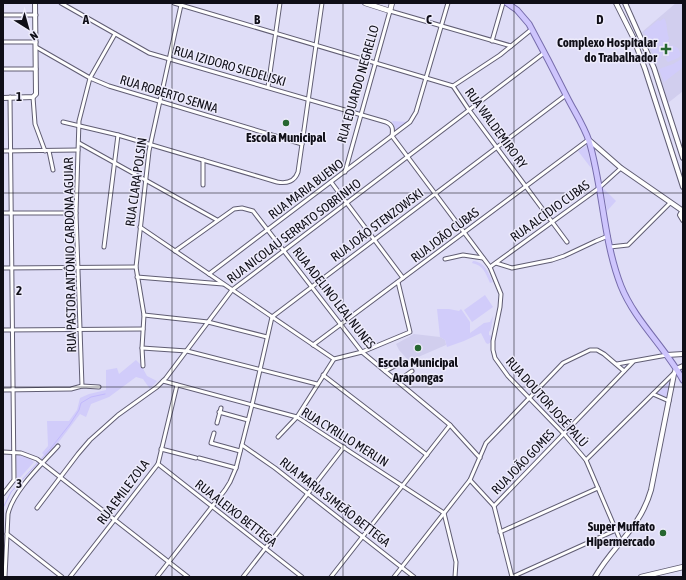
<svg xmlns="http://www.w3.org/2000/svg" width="686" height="580" viewBox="0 0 686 580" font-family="'Asap Condensed',sans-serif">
<rect width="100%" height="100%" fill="#dfddf7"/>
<g fill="#d1ceee">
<path d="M676,3H683V91L668,103L657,67L642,32Z"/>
<path d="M414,334L440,337L445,340L446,345L409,361L399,350L396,344Z"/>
</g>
<g fill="#d1ccfa">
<path d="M664,18C668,24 666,31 669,38L660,60L656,62L644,32L658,20L660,21Z"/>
<path d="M672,45L678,48L681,55L678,58L668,62L666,60L669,49Z"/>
<path d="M683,58V66L681,69L664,82L659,69L673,64Z"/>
<path d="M392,121L408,122L396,131Z"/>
<path d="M587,145L591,168L578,151Z"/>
<path d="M603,188L616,201L607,211Z"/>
<path d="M473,261C485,262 488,272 493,282L490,283C485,272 484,266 472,263Z"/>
<path d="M485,295L493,307L472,322L464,310Z"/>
<path d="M437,309H449L459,311L461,309L470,322V333L484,323L490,322L493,316L491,329L489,332V335L492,336L491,342L488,344L486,343L481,333L464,341L447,347L445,340L440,337Z"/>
<path d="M136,360L141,365L147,376L157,381L150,389L143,379L136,377L109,397L91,404L86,417L80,414L58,443L46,457L42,453L48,446L47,421H69L77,410L80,398L89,394L106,390V370L117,368L119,374Z"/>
<path d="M670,381L667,398L656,394Z"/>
<path d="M16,455L27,457L34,462L17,481Z"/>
</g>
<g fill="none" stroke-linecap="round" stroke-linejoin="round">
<path stroke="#c2b9fd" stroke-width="1" d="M3,508L11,492L51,448L70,424L79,410L81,403L91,397L105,394"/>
<g stroke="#605d73" stroke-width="5">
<g id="minor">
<path d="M61,3L149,53L386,122C393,125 393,129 392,136L490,267L501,294L500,307L493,341V350L495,358L508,376L564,434L586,460L621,542"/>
<path d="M174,3L453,86L469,110L567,242"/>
<path d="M3,15H36"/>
<path d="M492,41L503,3"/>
<path d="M3,42H36"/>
<path d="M36,47L90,78L109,86L302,144"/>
<path d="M3,69H36"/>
<path d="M453,86L500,55L532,29"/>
<path d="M268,87L280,3"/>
<path d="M33,97L35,124L45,151"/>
<path d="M63,122L118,135L277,182C287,184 295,181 298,172L322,3"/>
<path d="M79,143L217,220"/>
<path d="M3,151L78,150"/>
<path d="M49,151L53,170"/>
<path d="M345,172L390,11L511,46"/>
<path d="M331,182L403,278"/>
<path d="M203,185V160"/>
<path d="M3,213H76"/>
<path d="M140,227L334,359"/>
<path d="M104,247L118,135"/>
<path d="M610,247L628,245L670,203"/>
<path d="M175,251L234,209L242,208L253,211L362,352L450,425L480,458"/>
<path d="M445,259L463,255L483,258"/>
<path d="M496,263L512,268L552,260L564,256L596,241L608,236"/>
<path d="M490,267L599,188L621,168"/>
<path d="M3,268L136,267"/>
<path d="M209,274L410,122L416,112L448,3"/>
<path d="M137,277L223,284"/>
<path d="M144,315L208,322L267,337"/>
<path d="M3,330L143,329"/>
<path d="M313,345L588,140"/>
<path d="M142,348L187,351L317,384"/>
<path d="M617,364L667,355"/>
<path d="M143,366L142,348L144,315L136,267L149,151L181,5"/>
<path d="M385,371L403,362"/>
<path d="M323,375L427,455"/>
<path d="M163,381L297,417L444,513L456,562L455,577"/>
<path d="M398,381L412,371"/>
<path d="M82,386L76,213L79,121L90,78L115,34"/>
<path d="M3,390L71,389L82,386L99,387"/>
<path d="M653,394L669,401"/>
<path d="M219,412L248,420"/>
<path d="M217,423L221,408"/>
<path d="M214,433L211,443L240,451"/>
<path d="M278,437L297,417L334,359L362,352L410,332L398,282"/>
<path d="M242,445L275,468L414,577"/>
<path d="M161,449L196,458"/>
<path d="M3,452L21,453L37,459L188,577"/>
<path d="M199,458L236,468"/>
<path d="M586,460L673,374"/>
<path d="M158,464L302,577"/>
<path d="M470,480L494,506L512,577"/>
<path d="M3,494L14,480L10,97"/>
<path d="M494,506L633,362"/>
<path d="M37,508L78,454L90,440L118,415L157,387L166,378L232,290L544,53"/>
<path d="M500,532L598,488"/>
<path d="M7,534L62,577"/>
<path d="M5,577L8,514C13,491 42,464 58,446"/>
<path d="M70,577L158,464L177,385"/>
<path d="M157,577L225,490L230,482L236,468L252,405L272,317L566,95"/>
<path d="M243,577L344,447"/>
<path d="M331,577L450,425"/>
<path d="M394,577L470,480L486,443L563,363L590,350H597L604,354L624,371"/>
<path d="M512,577L616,530"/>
</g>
</g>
<g stroke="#605d73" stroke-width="6">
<g id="tertiary">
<path d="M616,3L633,37L645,69L683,187"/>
<path d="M625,3L654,68L683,158"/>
<path d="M3,98L33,97L36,94L35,3"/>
<path d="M589,140L621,168L683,211"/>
<path d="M683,210L680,215L683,220"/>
<path d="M667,355L683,354"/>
<path d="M595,577C613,545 640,529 651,490L674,374L676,369L683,366"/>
</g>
</g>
<g stroke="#605d73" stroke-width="6">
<g id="secondary">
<path d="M365,3L390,11L392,3"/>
<path d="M641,577L683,567"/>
</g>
</g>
<g stroke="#766cab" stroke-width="7">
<path id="primary" d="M507,3L517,10L529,24C542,48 555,73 567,97C574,111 584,126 589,141C603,188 603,240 621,286C635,321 665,347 683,380"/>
</g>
<use href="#minor" stroke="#fff" stroke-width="3"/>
<use href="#tertiary" stroke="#fff" stroke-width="4"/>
<use href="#secondary" stroke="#fff" stroke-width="4.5"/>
<use href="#primary" stroke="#cec5fd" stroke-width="5"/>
</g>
<path fill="none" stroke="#0f0e17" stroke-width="1" stroke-opacity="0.55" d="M172,3V577M343,3V577M514,3V577M3,193H683M3,387H683"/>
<g fill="#266630" stroke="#edebfb" stroke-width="1.5">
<path d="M664 43h4v4h4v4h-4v4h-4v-4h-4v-4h4z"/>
<circle cx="286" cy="123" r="4"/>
<circle cx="418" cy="348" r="4"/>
<circle cx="663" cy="533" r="4"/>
</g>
<g text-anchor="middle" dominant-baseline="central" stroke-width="3" stroke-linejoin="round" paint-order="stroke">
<g font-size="13" font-weight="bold" fill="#0f0e17" stroke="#edebfb" text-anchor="end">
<text x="657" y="42">Complexo Hospitalar<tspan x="657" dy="15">do Trabalhador</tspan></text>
<text x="286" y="137" text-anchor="middle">Escola Municipal</text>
<text x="418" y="362" text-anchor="middle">Escola Municipal<tspan x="418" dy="15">Arapongas</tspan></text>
<text x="655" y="526">Super Muffato<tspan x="655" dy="15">Hipermercado</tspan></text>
</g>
<g font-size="13" fill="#0f0e17" stroke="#edebfb">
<text transform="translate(230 66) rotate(16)">RUA IZIDORO SIEDELISKI</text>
<text transform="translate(358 84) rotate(-74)">RUA EDUARDO NEGRELLO</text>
<text transform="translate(169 94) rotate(17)">RUA ROBERTO SENNA</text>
<text transform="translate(496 128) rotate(54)">RUA WALDEMIRO RY</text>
<text transform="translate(136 182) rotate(-82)">RUA CLARA POLSIN</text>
<text transform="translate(306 189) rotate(-37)">RUA MARIA BUENO</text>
<text transform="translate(550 211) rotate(-36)">RUA ALCÍDIO CUBAS</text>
<text transform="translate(377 225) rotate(-37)">RUA JOÃO STENZOWSKI</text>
<text transform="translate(294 231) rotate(-37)">RUA NICOLAU SERRATO SOBRINHO</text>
<text transform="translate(445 235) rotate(-37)">RUA JOÃO CUBAS</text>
<text transform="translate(70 255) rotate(-91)">RUA PASTOR ANTÔNIO CARDONA AGUIAR</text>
<text transform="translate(334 298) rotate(52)">RUA ADELINO LEAL NUNES</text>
<text transform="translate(547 402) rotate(48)">RUA DOUTOR JOSÉ PALÚ</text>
<text transform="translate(345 437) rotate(32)">RUA CYRILLO MERLIN</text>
<text transform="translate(523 462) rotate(-46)">RUA JOÃO GOMES</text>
<text transform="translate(123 492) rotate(-53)">RUA EMILE ZOLA</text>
<text transform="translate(335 502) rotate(38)">RUA MARIA SIMEÃO BETTEGA</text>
<text transform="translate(236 513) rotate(38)">RUA ALEIXO BETTEGA</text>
</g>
</g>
<g font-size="13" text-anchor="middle" font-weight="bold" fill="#0f0e17" stroke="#edebfb" stroke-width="3" stroke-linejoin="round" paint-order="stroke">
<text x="86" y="24">A</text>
<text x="257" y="24">B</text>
<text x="429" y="24">C</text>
<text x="600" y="24">D</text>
<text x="19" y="101">1</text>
<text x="19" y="295">2</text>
<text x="19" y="488">3</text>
</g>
<rect width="686" height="580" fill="none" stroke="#0f0e17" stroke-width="8"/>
<g transform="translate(28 28) rotate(143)" stroke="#edebfb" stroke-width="3" paint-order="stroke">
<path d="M0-3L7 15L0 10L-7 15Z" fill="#0f0e17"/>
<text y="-6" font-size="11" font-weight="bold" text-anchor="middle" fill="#0f0e17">N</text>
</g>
</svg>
